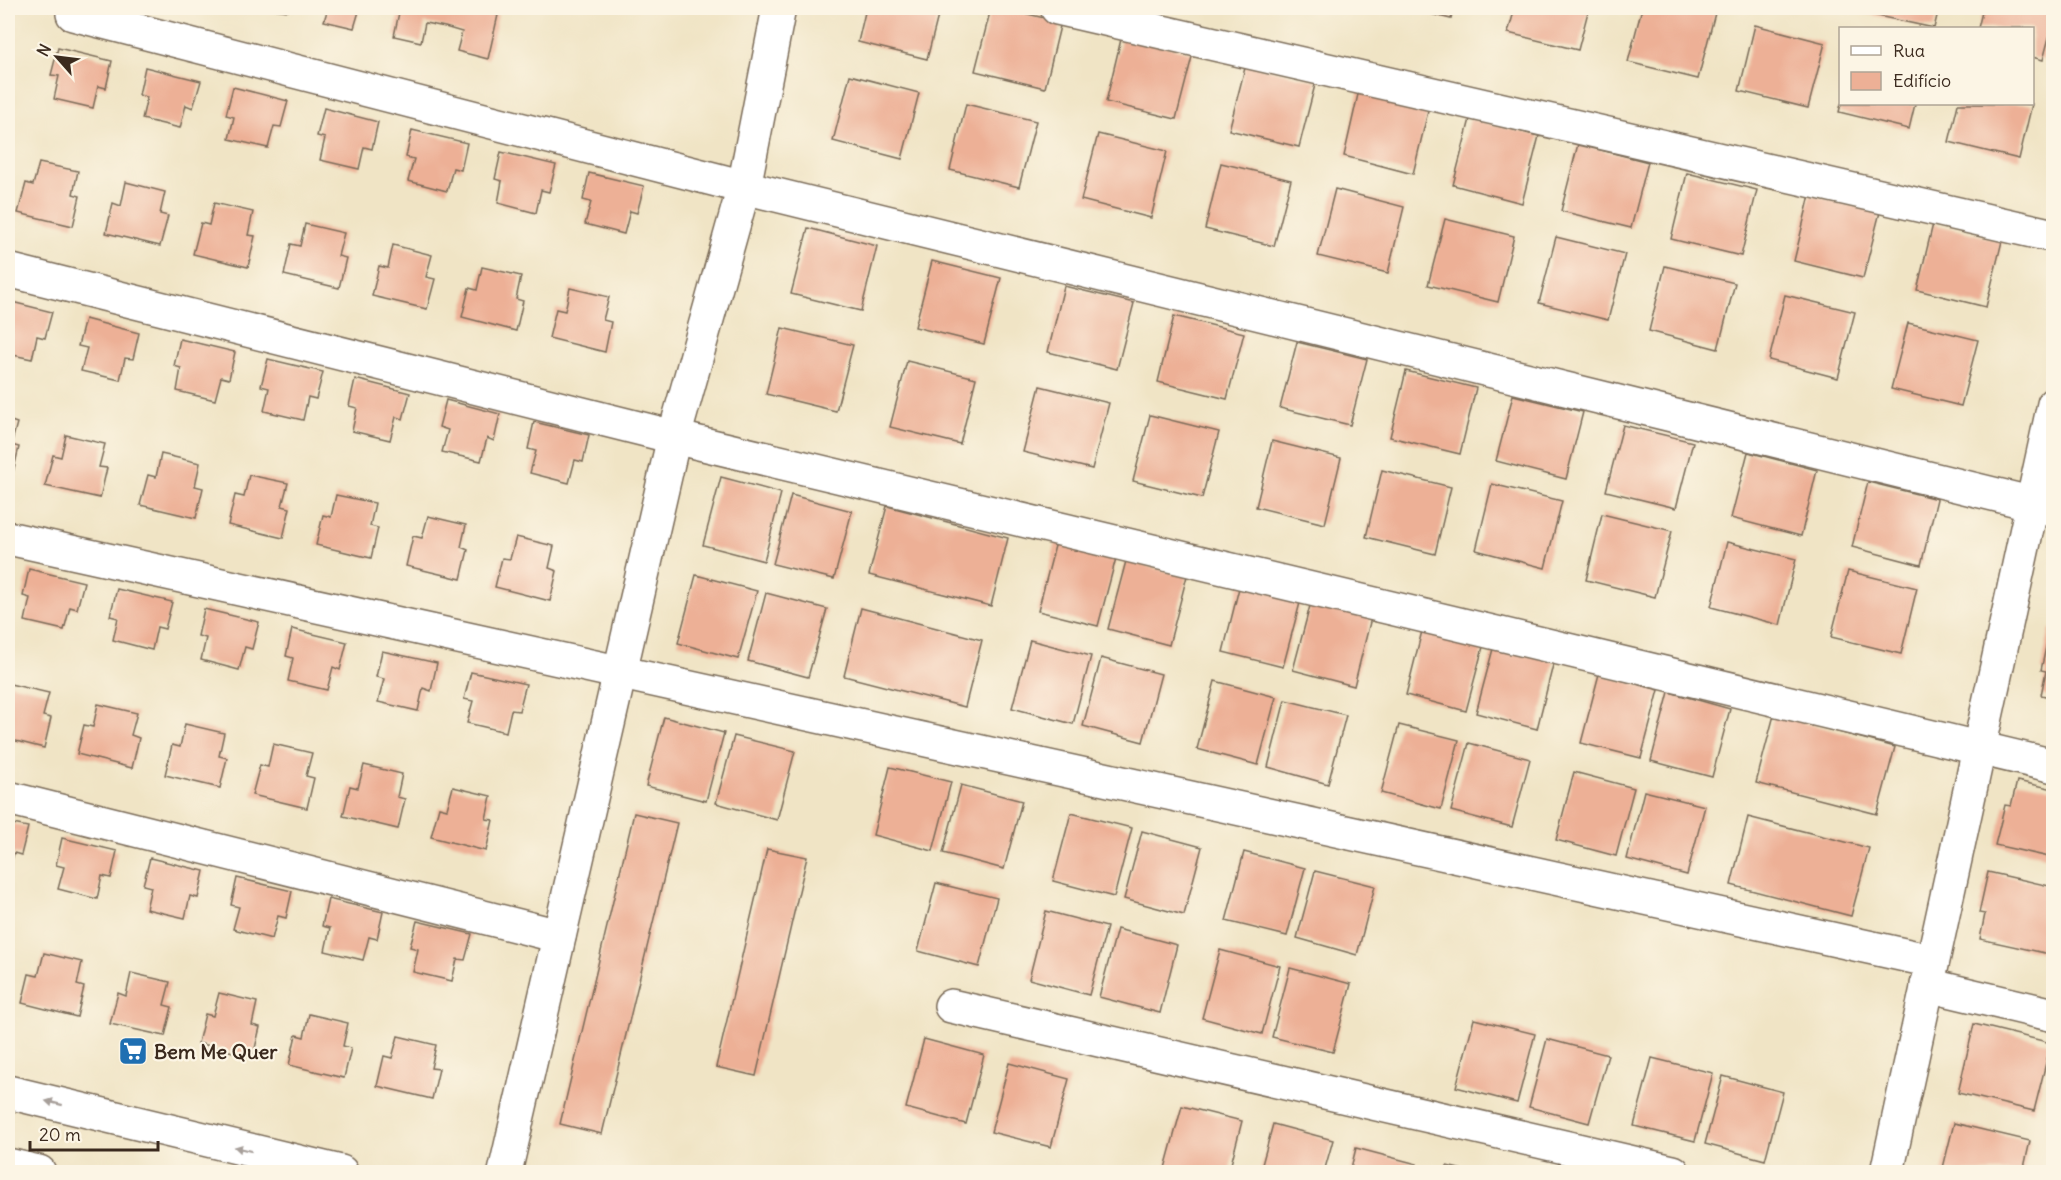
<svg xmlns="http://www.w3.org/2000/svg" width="2061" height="1180" viewBox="0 0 2061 1180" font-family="Delius,sans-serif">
<rect width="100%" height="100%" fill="#fcf5e5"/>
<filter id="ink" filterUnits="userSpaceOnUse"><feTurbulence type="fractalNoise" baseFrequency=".0167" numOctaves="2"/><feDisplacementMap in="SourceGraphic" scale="12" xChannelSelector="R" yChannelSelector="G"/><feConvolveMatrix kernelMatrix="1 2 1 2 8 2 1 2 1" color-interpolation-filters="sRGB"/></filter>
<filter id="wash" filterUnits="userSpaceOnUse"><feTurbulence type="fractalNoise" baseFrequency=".008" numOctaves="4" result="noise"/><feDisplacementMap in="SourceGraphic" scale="24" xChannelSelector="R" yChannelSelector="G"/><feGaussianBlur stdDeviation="1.35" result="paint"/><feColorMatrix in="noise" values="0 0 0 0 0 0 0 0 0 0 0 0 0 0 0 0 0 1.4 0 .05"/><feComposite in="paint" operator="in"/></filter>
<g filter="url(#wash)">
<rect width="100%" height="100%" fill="#f0e4c5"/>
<g id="blocks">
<g fill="#edb096">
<path d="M328,8H360L354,28L324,21Z"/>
<path d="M400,8H469L498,15L488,59L457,51L462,32L445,27L425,23L421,42L394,36Z"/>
<path d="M866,8H940L927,59L858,42Z"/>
<path d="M991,8H1003L1061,22L1045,88L975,71Z"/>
<path d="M1406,8H1454L1451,19Z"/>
<path d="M1515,8H1589L1578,50L1508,33Z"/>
<path d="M1642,8H1692L1715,13L1698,79L1628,62Z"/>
<path d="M1865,8H1939L1934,28L1864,13Z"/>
<path d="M1983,8H2054V19L2043,60L2032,57V28H1978Z"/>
<path d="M274,9V8H289L288,11Z"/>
<path d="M1755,25L1825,43L1808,108L1739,91Z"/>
<path d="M1122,35L1193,53L1176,119L1106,102Z"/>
<path d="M58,48L112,61L106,88L98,86L93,108L54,99L59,76L51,75Z"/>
<path d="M1246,64L1316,81L1299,147L1229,130Z"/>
<path d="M145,67L201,81L193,108L186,105L180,128L142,119L147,97L139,95Z"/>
<path d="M850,75L919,93L902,159L833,141Z"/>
<path d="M233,87L288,101L281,127L274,126L268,148L229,139L234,117L226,115Z"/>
<path d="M1359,90L1429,107L1413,174L1344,156Z"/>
<path d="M966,104L1036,121L1019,187L950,170Z"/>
<path d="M1841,104H1915L1909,129L1839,112Z"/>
<path d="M1958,104H2032L2019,159L1949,142Z"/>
<path d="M324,108L378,122L372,149L364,147L359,169L320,160L325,138L317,136Z"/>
<path d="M1470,119L1539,136L1522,203L1453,185Z"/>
<path d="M412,130L467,143L461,170L453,168L447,191L408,181L414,159L406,157Z"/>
<path d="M1098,134L1167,151L1151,218L1081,200Z"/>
<path d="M1578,144L1648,162L1631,228L1561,211Z"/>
<path d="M501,152L556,165L549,192L541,190L536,213L498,203L502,181L495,179Z"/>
<path d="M39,163L78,171L73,194L80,196L73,226L18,213L26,183L33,185Z"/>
<path d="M1221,163L1291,180L1274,246L1205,229Z"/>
<path d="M589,173L644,186L637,213L630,211L624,234L585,224L591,202L583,200Z"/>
<path d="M1687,173L1757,190L1741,256L1671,239Z"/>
<path d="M126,182L165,192L160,214L168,216L160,246L106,233L113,203L121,206Z"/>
<path d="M1335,189L1404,207L1388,273L1318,256Z"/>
<path d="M1810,195L1880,212L1863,278L1794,261Z"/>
<path d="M214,203L253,212L248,235L255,236L248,267L193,254L201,223L209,225Z"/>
<path d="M1445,219L1514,236L1498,302L1428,285Z"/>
<path d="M305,224L344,233L338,256L346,258L339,288L284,275L291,244L300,246Z"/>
<path d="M1933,224L2002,241L1986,307L1917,290Z"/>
<path d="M808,228L877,246L861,311L791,294Z"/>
<path d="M1556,237L1625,254L1608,320L1539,303Z"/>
<path d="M393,245L432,255L426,277L435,279L427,309L372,296L379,266L388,268Z"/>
<path d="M932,261L1001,278L984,344L915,327Z"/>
<path d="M1665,266L1735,283L1718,349L1649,331Z"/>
<path d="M482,267L521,276L516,299L523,301L516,331L462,317L469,288L477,290Z"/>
<path d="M1064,286L1134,303L1117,369L1048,352Z"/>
<path d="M570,288L609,297L603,320L611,322L605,352L549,338L556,309L565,311Z"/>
<path d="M1785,295L1855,312L1838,378L1769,360Z"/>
<path d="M8,301L52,312L45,338L37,336L32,359L8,354Z"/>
<path d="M1174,316L1244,333L1227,399L1158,382Z"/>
<path d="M85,319L139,333L133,359L125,358L120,380L81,371L87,348L78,346Z"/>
<path d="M1908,323L1978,340L1961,406L1891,389Z"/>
<path d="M782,328L853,345L836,411L766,394Z"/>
<path d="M180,339L235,352L229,379L221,377L215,400L177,391L181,368L174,366Z"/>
<path d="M1297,342L1367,359L1350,425L1280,408Z"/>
<path d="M268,359L323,372L316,399L308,397L303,420L264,411L269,388L261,386Z"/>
<path d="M907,361L976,378L960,444L890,427Z"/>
<path d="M1406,371L1476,388L1460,454L1390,437Z"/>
<path d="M355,379L410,393L403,419L396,417L390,440L352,431L357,408L349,406Z"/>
<path d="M1040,386L1109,403L1092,469L1023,452Z"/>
<path d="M1513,395L1583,412L1566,479L1496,461Z"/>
<path d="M446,400L500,414L494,441L487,438L481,461L442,452L448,430L439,427Z"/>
<path d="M1150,415L1219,432L1202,498L1133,481Z"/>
<path d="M8,420L17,423L11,445L19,447L12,477L8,476Z"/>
<path d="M534,422L589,435L583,462L575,460L569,483L530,473L536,451L528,449Z"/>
<path d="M1623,425L1693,442L1676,508L1606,491Z"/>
<path d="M66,435L105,444L99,467L107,468L100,498L45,486L53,455L61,457Z"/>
<path d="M1272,441L1341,458L1325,524L1256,507Z"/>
<path d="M1748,452L1817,470L1801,536L1731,518Z"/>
<path d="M161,454L200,463L195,486L203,488L196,518L140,505L148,475L156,477Z"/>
<path d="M1382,470L1451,487L1435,554L1366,537Z"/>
<path d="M249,475L288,483L282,506L290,508L283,538L228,525L235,495L244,497Z"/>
<path d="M721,477L781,493L764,561L703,545Z"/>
<path d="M1868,482L1937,499L1921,565L1852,547Z"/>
<path d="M1492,484L1562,501L1545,568L1476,550Z"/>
<path d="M336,495L375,503L370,526L378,528L371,558L316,545L323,515L331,517Z"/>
<path d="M791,495L852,511L834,579L773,564Z"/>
<path d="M887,506L1008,538L991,606L869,575Z"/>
<path d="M1602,514L1672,531L1655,597L1586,580Z"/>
<path d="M428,516L466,525L461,547L468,550L461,579L406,566L413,536L422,538Z"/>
<path d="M516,537L554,546L549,568L557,571L550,601L495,587L502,558L510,559Z"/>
<path d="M1056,542L1116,558L1098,626L1038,611Z"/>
<path d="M1727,542L1796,559L1780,625L1711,607Z"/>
<path d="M1126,561L1187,576L1169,645L1108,629Z"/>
<path d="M29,569L84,582L77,609L70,607L64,630L25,621L30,598L23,596Z"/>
<path d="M1848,571L1917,588L1901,654L1831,637Z"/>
<path d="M696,575L757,591L738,659L678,643Z"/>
<path d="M1240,584L1301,599L1283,667L1223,652Z"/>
<path d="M117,589L172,602L165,629L157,627L152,650L113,640L118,618L110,616Z"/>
<path d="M766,593L827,609L808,677L748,661Z"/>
<path d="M1311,602L1371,618L1354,686L1293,670Z"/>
<path d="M861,608L982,640L965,707L844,676Z"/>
<path d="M204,609L259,622L252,649L245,647L239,670L201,660L206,638L198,636Z"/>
<path d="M1423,627L1484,643L1466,711L1406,695Z"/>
<path d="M292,629L347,642L340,670L333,667L327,690L288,681L293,658L286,656Z"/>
<path d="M2050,629L2054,630V698L2041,695L2046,671L2041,670Z"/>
<path d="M1030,640L1091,656L1073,724L1012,708Z"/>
<path d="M1494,645L1554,661L1537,729L1476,713Z"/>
<path d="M382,651L437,663L431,691L423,688L418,711L378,702L384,679L376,677Z"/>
<path d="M1101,658L1161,674L1143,742L1083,726Z"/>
<path d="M471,672L526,684L519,711L511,710L506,732L467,723L473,701L464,699Z"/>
<path d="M1599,674L1659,690L1641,758L1581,743Z"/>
<path d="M1215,681L1276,697L1258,765L1197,749Z"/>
<path d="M10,684L49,693L43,716L51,718L44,748L8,739V695Z"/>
<path d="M1669,692L1730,709L1712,777L1651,761Z"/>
<path d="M1285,700L1346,715L1328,784L1268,767Z"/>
<path d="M98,704L137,713L131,735L139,738L132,768L77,754L84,725L93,727Z"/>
<path d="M1774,715L1895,747L1877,814L1756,783Z"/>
<path d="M664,717L724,733L706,801L646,786Z"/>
<path d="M185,724L224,733L219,756L227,758L220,788L165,775L172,745L180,747Z"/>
<path d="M1399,725L1459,740L1441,809L1381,793Z"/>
<path d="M734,736L795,751L777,820L716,803Z"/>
<path d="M1469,743L1530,759L1512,827L1451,811Z"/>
<path d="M273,744L312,753L306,776L314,778L307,808L252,795L260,765L268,767Z"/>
<path d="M364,765L402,774L397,797L405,799L398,829L343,816L350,786L358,788Z"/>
<path d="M890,767L951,782L933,851L873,835Z"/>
<path d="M1574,772L1634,788L1616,856L1556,840Z"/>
<path d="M2017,781L2054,789V858L1995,845L2005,805L2011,806Z"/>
<path d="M961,785L1022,801L1004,869L943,853Z"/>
<path d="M453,787L491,796L486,819L493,820L486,851L431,837L439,807L447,809Z"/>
<path d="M1644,791L1705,806L1687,875L1627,859Z"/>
<path d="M634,813L677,823L602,1134L560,1124Z"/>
<path d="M1071,813L1132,828L1114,897L1053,881Z"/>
<path d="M1748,817L1869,848L1851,916L1731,885Z"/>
<path d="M8,823L28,827L21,855L14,853L8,874Z"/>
<path d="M1142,831L1202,847L1184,915L1124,899Z"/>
<path d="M62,838L117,851L111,878L102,876L97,899L58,889L64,867L56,865Z"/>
<path d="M767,849L807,857L756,1076L716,1067Z"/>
<path d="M1244,852L1305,868L1287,936L1226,921Z"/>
<path d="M150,858L204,871L198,898L190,896L185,918L146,909L151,887L143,885Z"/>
<path d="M1315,871L1375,886L1357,955L1297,938Z"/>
<path d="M1988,872L2054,887V955L1980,939L1985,914L1979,913Z"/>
<path d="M237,878L292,891L286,918L278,916L272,939L233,929L239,907L231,905Z"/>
<path d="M936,883L997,898L979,967L918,951Z"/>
<path d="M328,899L383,912L377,939L369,937L363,960L325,951L330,928L322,926Z"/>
<path d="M1046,911L1107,927L1089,995L1029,979Z"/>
<path d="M417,921L472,934L465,960L457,959L452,981L413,972L418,949L410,947Z"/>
<path d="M1117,929L1177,945L1160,1013L1099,997Z"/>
<path d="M1220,950L1280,966L1262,1034L1202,1018Z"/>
<path d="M44,953L82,962L77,985L84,987L77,1017L22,1003L29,974L38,976Z"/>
<path d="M1290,968L1351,984L1333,1052L1272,1037Z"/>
<path d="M131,973L170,982L164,1005L172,1007L165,1036L110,1024L118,993L126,996Z"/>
<path d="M219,993L257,1002L252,1025L260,1027L253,1057L198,1043L205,1014L213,1016Z"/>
<path d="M309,1014L348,1023L343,1046L351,1048L344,1078L289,1065L296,1035L304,1037Z"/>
<path d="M1474,1019L1535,1034L1517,1103L1456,1087Z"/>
<path d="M1974,1024L2051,1043L2034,1111L1958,1093Z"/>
<path d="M398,1036L436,1045L431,1068L439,1069L432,1099L377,1086L384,1056L392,1058Z"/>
<path d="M924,1039L984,1055L966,1124L906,1108Z"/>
<path d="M1547,1039L1608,1055L1589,1123L1529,1107Z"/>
<path d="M1652,1058L1713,1073L1695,1141L1634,1126Z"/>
<path d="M1009,1063L1069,1079L1051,1147L991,1132Z"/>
<path d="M1723,1076L1783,1092L1765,1160L1705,1144Z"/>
<path d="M1182,1106L1242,1121L1229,1172H1164Z"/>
<path d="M1954,1123L2030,1141L2023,1172H1942Z"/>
<path d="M1273,1124L1333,1140L1324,1172H1260Z"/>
<path d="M1356,1148L1417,1164L1415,1172H1350Z"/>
<path d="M1447,1166L1471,1172H1445Z"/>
</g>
</g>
</g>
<g filter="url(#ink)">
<use href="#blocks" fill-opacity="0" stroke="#7a6b58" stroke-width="1.5"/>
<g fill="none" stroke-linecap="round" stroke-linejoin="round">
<g stroke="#7a6b58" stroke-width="36">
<g id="street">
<path d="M1057,8L2054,236"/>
<path d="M73,14L744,187L2054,509"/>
<path d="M8,270L674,437L2054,766"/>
<path d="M8,538L1932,961"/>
<path d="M8,798L559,936"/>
<path d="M1927,985L2054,1015"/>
<path d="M951,1006L1673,1172"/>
<path d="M505,1172L674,437L744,187L779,8"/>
<path d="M1887,1172L2054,404"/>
</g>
</g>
<g stroke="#7a6b58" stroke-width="36">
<g id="secondary">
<path d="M8,1092L341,1172"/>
<path d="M8,1165L39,1172"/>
</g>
</g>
<use href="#street" stroke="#fff" stroke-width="33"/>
<use href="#secondary" stroke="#fff" stroke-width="33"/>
</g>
<defs><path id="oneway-solid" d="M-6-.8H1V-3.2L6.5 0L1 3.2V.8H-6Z" transform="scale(1.5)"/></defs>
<g fill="#a79f9a">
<use href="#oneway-solid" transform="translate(54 1103) rotate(-166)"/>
<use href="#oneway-solid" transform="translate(243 1149) rotate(-166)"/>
</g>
</g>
<defs>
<g id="supermarket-square" transform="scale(1.5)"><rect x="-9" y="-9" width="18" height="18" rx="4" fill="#1f6fb2" stroke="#fcf5e5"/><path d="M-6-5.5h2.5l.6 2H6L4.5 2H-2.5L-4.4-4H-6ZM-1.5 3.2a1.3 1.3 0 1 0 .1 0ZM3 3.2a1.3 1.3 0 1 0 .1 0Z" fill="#fff"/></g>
</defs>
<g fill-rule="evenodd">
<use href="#supermarket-square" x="133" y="1051"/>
</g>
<g text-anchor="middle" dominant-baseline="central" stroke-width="4.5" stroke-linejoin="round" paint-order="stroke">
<g font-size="20" font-weight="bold" fill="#3b2a1e" stroke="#fcf5e5" text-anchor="start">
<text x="154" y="1051">Bem Me Quer</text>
</g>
</g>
<rect width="2061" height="1180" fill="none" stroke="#fcf5e5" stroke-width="30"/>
<rect x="1839" y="27" width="195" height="78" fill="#fcf5e5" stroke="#afa495" stroke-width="1.5"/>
<rect x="1851" y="46" width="30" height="9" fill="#ffffff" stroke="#afa495" stroke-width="1.5"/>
<text x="1893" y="57" font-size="18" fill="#3b2a1e">Rua</text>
<rect x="1851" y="72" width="30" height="18" fill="#edb096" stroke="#afa495" stroke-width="1.5"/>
<text x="1893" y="87" font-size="18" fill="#3b2a1e">Edifício</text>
<g transform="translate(57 57) rotate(298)" stroke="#fcf5e5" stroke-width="4.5" paint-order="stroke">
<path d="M0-4.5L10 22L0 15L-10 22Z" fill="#3b2a1e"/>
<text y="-9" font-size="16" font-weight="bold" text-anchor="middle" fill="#3b2a1e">N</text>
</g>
<path d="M30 1141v9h128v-9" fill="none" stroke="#3b2a1e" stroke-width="3"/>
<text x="39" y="1141" font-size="18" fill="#3b2a1e" stroke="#fcf5e5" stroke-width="4.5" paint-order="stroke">20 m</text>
</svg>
